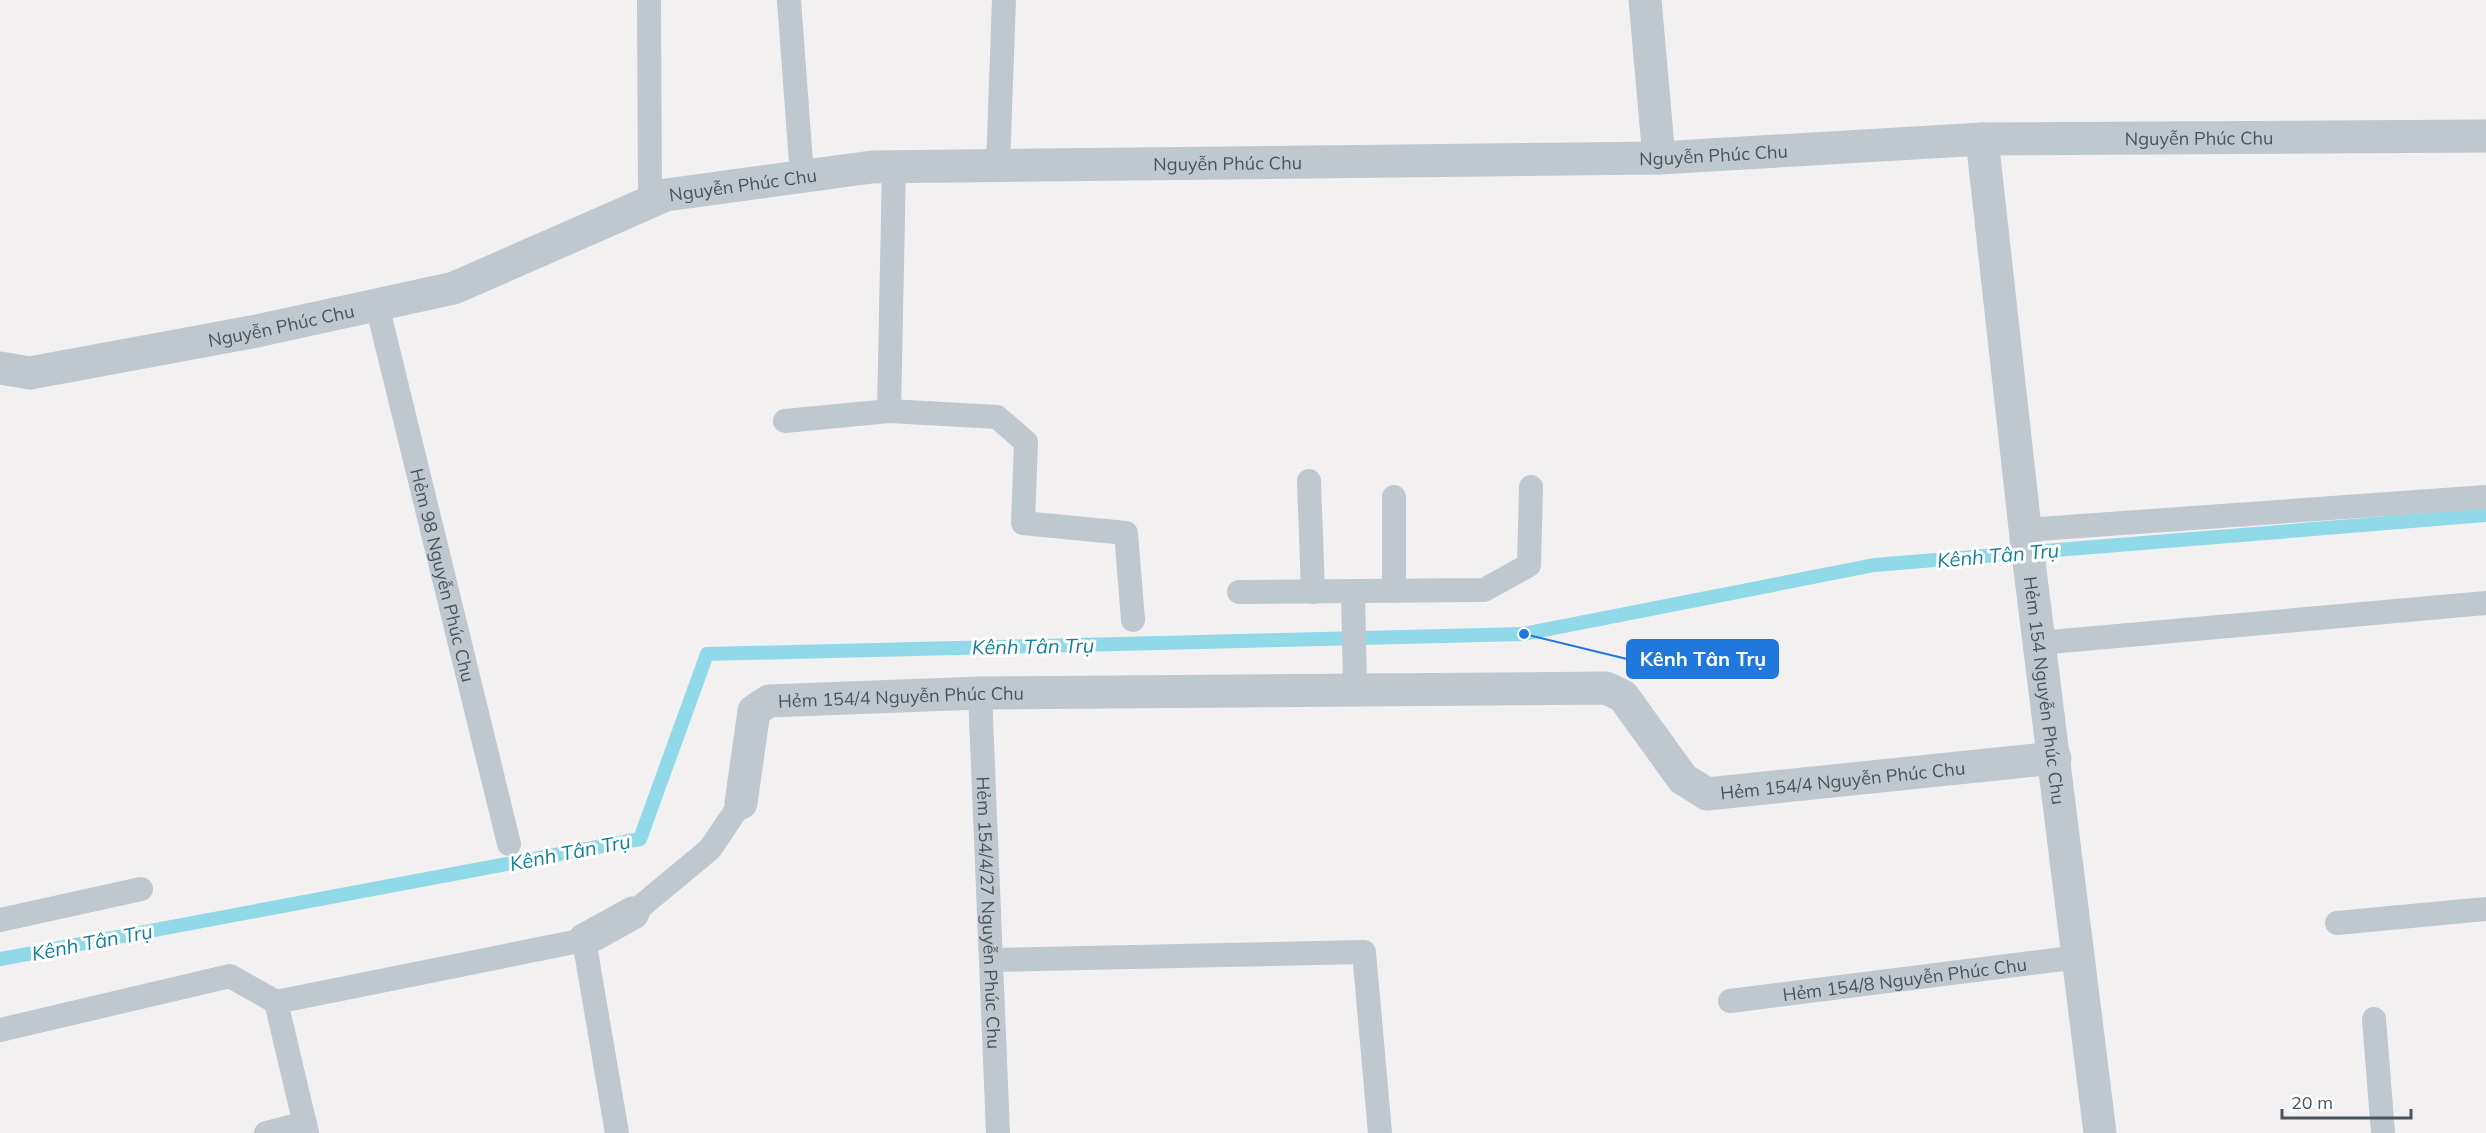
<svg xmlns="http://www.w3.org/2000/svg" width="2486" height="1133" viewBox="0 0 2486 1133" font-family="Mulish,sans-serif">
<rect width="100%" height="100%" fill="#f3f0f1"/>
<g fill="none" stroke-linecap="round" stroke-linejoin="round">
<path stroke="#90d9e9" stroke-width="14" d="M0,959L640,839L707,654L1524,634L1874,565L2486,515"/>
<g stroke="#bfc8ce" stroke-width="24">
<path d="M649,0L650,202"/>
<path d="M789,0L802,176"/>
<path d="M998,165L1004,0"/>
<path id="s1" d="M377,305L509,844"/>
<path d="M889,411L894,167"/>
<path d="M785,421L889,411L997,417L1026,442L1023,523L1126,533L1133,620"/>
<path d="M1309,481L1313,592"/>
<path d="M1394,497V591"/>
<path d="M2025,530L2486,497"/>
<path d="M1353,591L1355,691"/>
<path d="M1239,592L1484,590L1529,565L1531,487"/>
<path d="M2039,643L2486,603"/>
<path id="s2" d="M980,693L998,1133"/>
<path d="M633,913L710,849L741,803"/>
<path d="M0,920L141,889"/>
<path d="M2337,923L2486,909"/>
<path d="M991,960L1364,952L1380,1133"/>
<path id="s3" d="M1730,1001L2079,957"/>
<path d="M276,1002L584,940L617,1133"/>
<path d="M276,1002L307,1133"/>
<path d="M2374,1019L2383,1133"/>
<path d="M0,1030L230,976L276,1002"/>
<path d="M266,1133L305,1123"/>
</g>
<g stroke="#bfc8ce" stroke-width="33">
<path d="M1645,0L1659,158"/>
<path id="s4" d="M1982,139L2027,546L2100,1133"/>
<path id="s5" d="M0,368L30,373L257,331L454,288L666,195L872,167L1659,158L1982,139L2486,136"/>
<path id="s6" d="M741,803L754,711L769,701L980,693L1606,688L1623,696L1683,779L1707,794L2055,758"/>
<path d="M584,940L633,913"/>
</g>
</g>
<g text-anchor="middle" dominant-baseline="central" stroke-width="6" stroke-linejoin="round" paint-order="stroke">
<g font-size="18" fill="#49545d" stroke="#fff">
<text stroke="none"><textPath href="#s5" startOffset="2230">Nguyễn Phúc Chu</textPath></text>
<text stroke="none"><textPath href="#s5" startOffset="1744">Nguyễn Phúc Chu</textPath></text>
<text stroke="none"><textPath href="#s5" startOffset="1258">Nguyễn Phúc Chu</textPath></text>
<text stroke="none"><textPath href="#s5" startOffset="772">Nguyễn Phúc Chu</textPath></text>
<text stroke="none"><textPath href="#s5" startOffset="286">Nguyễn Phúc Chu</textPath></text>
<text stroke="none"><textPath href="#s1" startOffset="278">Hẻm 98 Nguyễn Phúc Chu</textPath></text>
<text stroke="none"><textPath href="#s4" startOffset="555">Hẻm 154 Nguyễn Phúc Chu</textPath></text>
<text stroke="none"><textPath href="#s6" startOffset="243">Hẻm 154/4 Nguyễn Phúc Chu</textPath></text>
<text stroke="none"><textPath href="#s6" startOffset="1234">Hẻm 154/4 Nguyễn Phúc Chu</textPath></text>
<text stroke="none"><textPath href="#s2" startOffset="220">Hẻm 154/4/27 Nguyễn Phúc Chu</textPath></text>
<text stroke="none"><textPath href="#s3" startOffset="176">Hẻm 154/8 Nguyễn Phúc Chu</textPath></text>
</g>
<g font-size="20" font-style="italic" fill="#128098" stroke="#fff">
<text transform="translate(1998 555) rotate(-5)">Kênh Tân Trụ</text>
<text transform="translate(1033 646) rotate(-1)">Kênh Tân Trụ</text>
<text transform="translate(570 852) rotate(-11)">Kênh Tân Trụ</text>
<text transform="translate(92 942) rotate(-11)">Kênh Tân Trụ</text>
</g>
</g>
<path fill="none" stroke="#2078dd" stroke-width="2" d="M1524 634L1627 659"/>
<circle fill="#2078dd" stroke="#fff" stroke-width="2" cx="1524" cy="634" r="6"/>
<rect fill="#2078dd" stroke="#2078dd" stroke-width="2" x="1627" y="640" width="151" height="38" rx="6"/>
<g font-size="20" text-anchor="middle" font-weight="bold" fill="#fff">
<text x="1703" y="666">Kênh Tân Trụ</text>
</g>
<path d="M2282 1109v9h129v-9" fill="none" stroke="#49545d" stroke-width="3"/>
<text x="2291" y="1109" font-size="18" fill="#49545d" stroke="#ffffff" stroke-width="4.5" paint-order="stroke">20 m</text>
</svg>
